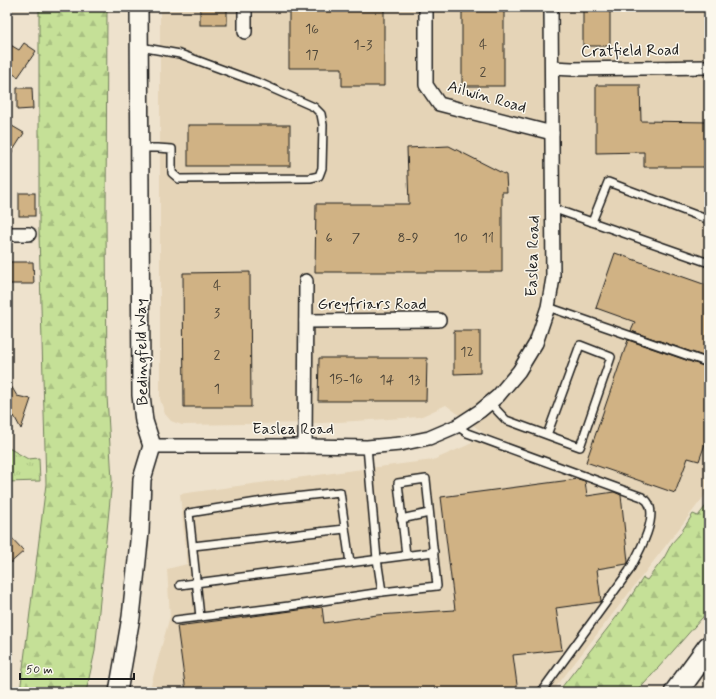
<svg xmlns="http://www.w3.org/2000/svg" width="716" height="699" viewBox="0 0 716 699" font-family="Mynerve,sans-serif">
<defs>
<pattern id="grass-tufts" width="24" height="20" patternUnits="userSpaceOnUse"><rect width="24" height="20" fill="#c5e097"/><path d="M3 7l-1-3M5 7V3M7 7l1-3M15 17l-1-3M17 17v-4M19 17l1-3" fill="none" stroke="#a9c082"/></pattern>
<pattern id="forest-firs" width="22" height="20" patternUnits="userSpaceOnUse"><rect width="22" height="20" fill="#c5e097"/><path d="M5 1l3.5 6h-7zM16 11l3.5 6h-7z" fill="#a9c082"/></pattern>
</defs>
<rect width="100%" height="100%" fill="#eee2cd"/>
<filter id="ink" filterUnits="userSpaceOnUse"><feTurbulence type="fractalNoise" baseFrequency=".025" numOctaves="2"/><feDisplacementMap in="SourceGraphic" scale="8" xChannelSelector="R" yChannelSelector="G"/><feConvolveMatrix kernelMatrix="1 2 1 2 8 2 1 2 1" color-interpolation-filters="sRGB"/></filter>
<g filter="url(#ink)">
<path fill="#e5d4b7" d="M160,7H709V490L552,692H149L170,616L167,569L187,564L180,494L347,471L433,460L468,445L485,434L446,405L420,417L322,423L182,425L171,421L165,414L160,399Z"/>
<path fill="url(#grass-tufts)" stroke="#707e5a" d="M7,447L28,459L39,458L40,481L7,482Z"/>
<g fill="url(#forest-firs)" stroke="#707e5a">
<path d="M39,7H107L106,215L107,396L112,480L95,651L86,692H20L46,484L39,234Z"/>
<path d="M709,502V610L637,692H558L621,611L643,578L647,580L664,558L672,543L680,534L693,514L698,516Z"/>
</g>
<g fill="#d0b284" stroke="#1c1c1c">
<rect x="200" y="7" width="27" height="18"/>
<path d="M289,7H384V86H342V68H289Z"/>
<rect x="462" y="7" width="42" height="79"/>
<rect x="583" y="7" width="27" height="39"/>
<path d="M7,43L19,50L24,43L36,51L18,77L7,70Z"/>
<path d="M596,85H640L641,121L709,122V167H644V152L596,153Z"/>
<path d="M17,88H32L33,109L17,110Z"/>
<path d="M7,123L24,133L7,160Z"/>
<rect x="188" y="125" width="102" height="41"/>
<path d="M449,146L506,175L507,192H502V272H315L316,204H409L407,148Z"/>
<rect x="19" y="193" width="16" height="23"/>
<path d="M615,253L709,286V358L631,331L635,322L596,308Z"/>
<path d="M7,262H33L34,284H7Z"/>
<path d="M250,272L251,407H184L183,273Z"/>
<path d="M454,331H480V373L454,374Z"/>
<path d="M628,340L709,368V397L706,407L709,408V433L699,461L688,458L675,493L586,462Z"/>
<path d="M319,358H427L426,401H318Z"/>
<path d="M7,379L17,396L31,399L21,429L14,416L12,417L7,410Z"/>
<path d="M578,479L585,481L587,496L614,492L621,495L628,562L627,564L597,569L601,601L600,602L556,608L562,650L513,655L518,692H186L177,626L322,607L324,623L377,615L455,610L441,497Z"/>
<path d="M7,533L24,551L7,566Z"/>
</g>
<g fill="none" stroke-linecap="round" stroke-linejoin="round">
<g stroke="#1c1c1c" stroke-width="10">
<g id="service">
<path d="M140,47L180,54L262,84L314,107L321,114L323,125L322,168L319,176L310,178L179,179L172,173V149L157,148H140"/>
<path d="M552,208L709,263"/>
<path d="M592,222L608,182L709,220"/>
<path d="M548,307L709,363"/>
<path d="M490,403L506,420L580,447L611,357L580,345L547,435"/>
<path d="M457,426L467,433L642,497C644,499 646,500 647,501C660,517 637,556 629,571L541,692"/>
<path d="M367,447L377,559L382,592"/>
<path d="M401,519L429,513"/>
<path d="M193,546L345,529"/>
<path d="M180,585L434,552"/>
<path d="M200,617L189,513L276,499L340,492L350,563"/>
<path d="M176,620L289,606L382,592L437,586L426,479L398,483L406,555"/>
</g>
</g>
<g stroke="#1c1c1c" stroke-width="16">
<g id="minor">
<path d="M245,7V32"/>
<path d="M426,7V85L439,104L552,133"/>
<path d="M552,68L572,69L709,67"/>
<path d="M7,234H29"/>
<path d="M306,321L439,320"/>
<path d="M152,446H305L367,447L400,444L429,438L457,426L480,411L498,396L519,371L536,343L548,307L553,278L551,7"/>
<path d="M305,446L306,281"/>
</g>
</g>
<g stroke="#1c1c1c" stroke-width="20">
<path id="tertiary" d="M118,692L131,617L140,532L142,479L152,446L144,421L141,395L139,7"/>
</g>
<g stroke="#1c1c1c" stroke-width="25">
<path id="trunk" d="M676,692L709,647"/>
</g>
<use href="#service" stroke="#fbf7ec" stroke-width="7"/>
<use href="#minor" stroke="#fbf7ec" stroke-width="13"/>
<use href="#tertiary" stroke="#fbf7ec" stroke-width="17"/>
<use href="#trunk" stroke="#fbf7ec" stroke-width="22"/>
</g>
</g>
<g text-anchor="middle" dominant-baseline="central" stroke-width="3" stroke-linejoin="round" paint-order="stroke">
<g font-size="14" fill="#494236">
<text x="312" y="29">16</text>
<text x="363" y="45">1-3</text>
<text x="483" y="45">4</text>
<text x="312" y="55">17</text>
<text x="483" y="72">2</text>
<text x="329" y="238">6</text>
<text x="356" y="238">7</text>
<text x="408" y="238">8-9</text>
<text x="461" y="238">10</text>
<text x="488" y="238">11</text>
<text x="217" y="286">4</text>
<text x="217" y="313">3</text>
<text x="467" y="352">12</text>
<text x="217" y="355">2</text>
<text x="346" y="379">15-16</text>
<text x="387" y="380">14</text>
<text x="414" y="380">13</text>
<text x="217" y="389">1</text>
</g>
<g font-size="16" fill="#1c1c1c" stroke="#fbf7ec">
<text transform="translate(630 51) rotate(-1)">Cratfield Road</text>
<text transform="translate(487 97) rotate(16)">Ailwin Road</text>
<text transform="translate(533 256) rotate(-88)">Easlea Road</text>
<text x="372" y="304">Greyfriars Road</text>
<text transform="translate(142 352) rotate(-91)">Bedingfeld Way</text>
<text x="293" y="429">Easlea Road</text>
</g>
</g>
<rect width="716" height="699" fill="none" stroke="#fbf7ec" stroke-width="24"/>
<rect x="12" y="12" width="692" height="675" fill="none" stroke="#1c1c1c" stroke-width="1.5" filter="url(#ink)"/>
<path d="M20 673v6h114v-6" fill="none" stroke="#1c1c1c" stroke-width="2"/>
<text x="26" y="673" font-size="12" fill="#1c1c1c" stroke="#fbf7ec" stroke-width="3" paint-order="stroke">50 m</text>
</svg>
